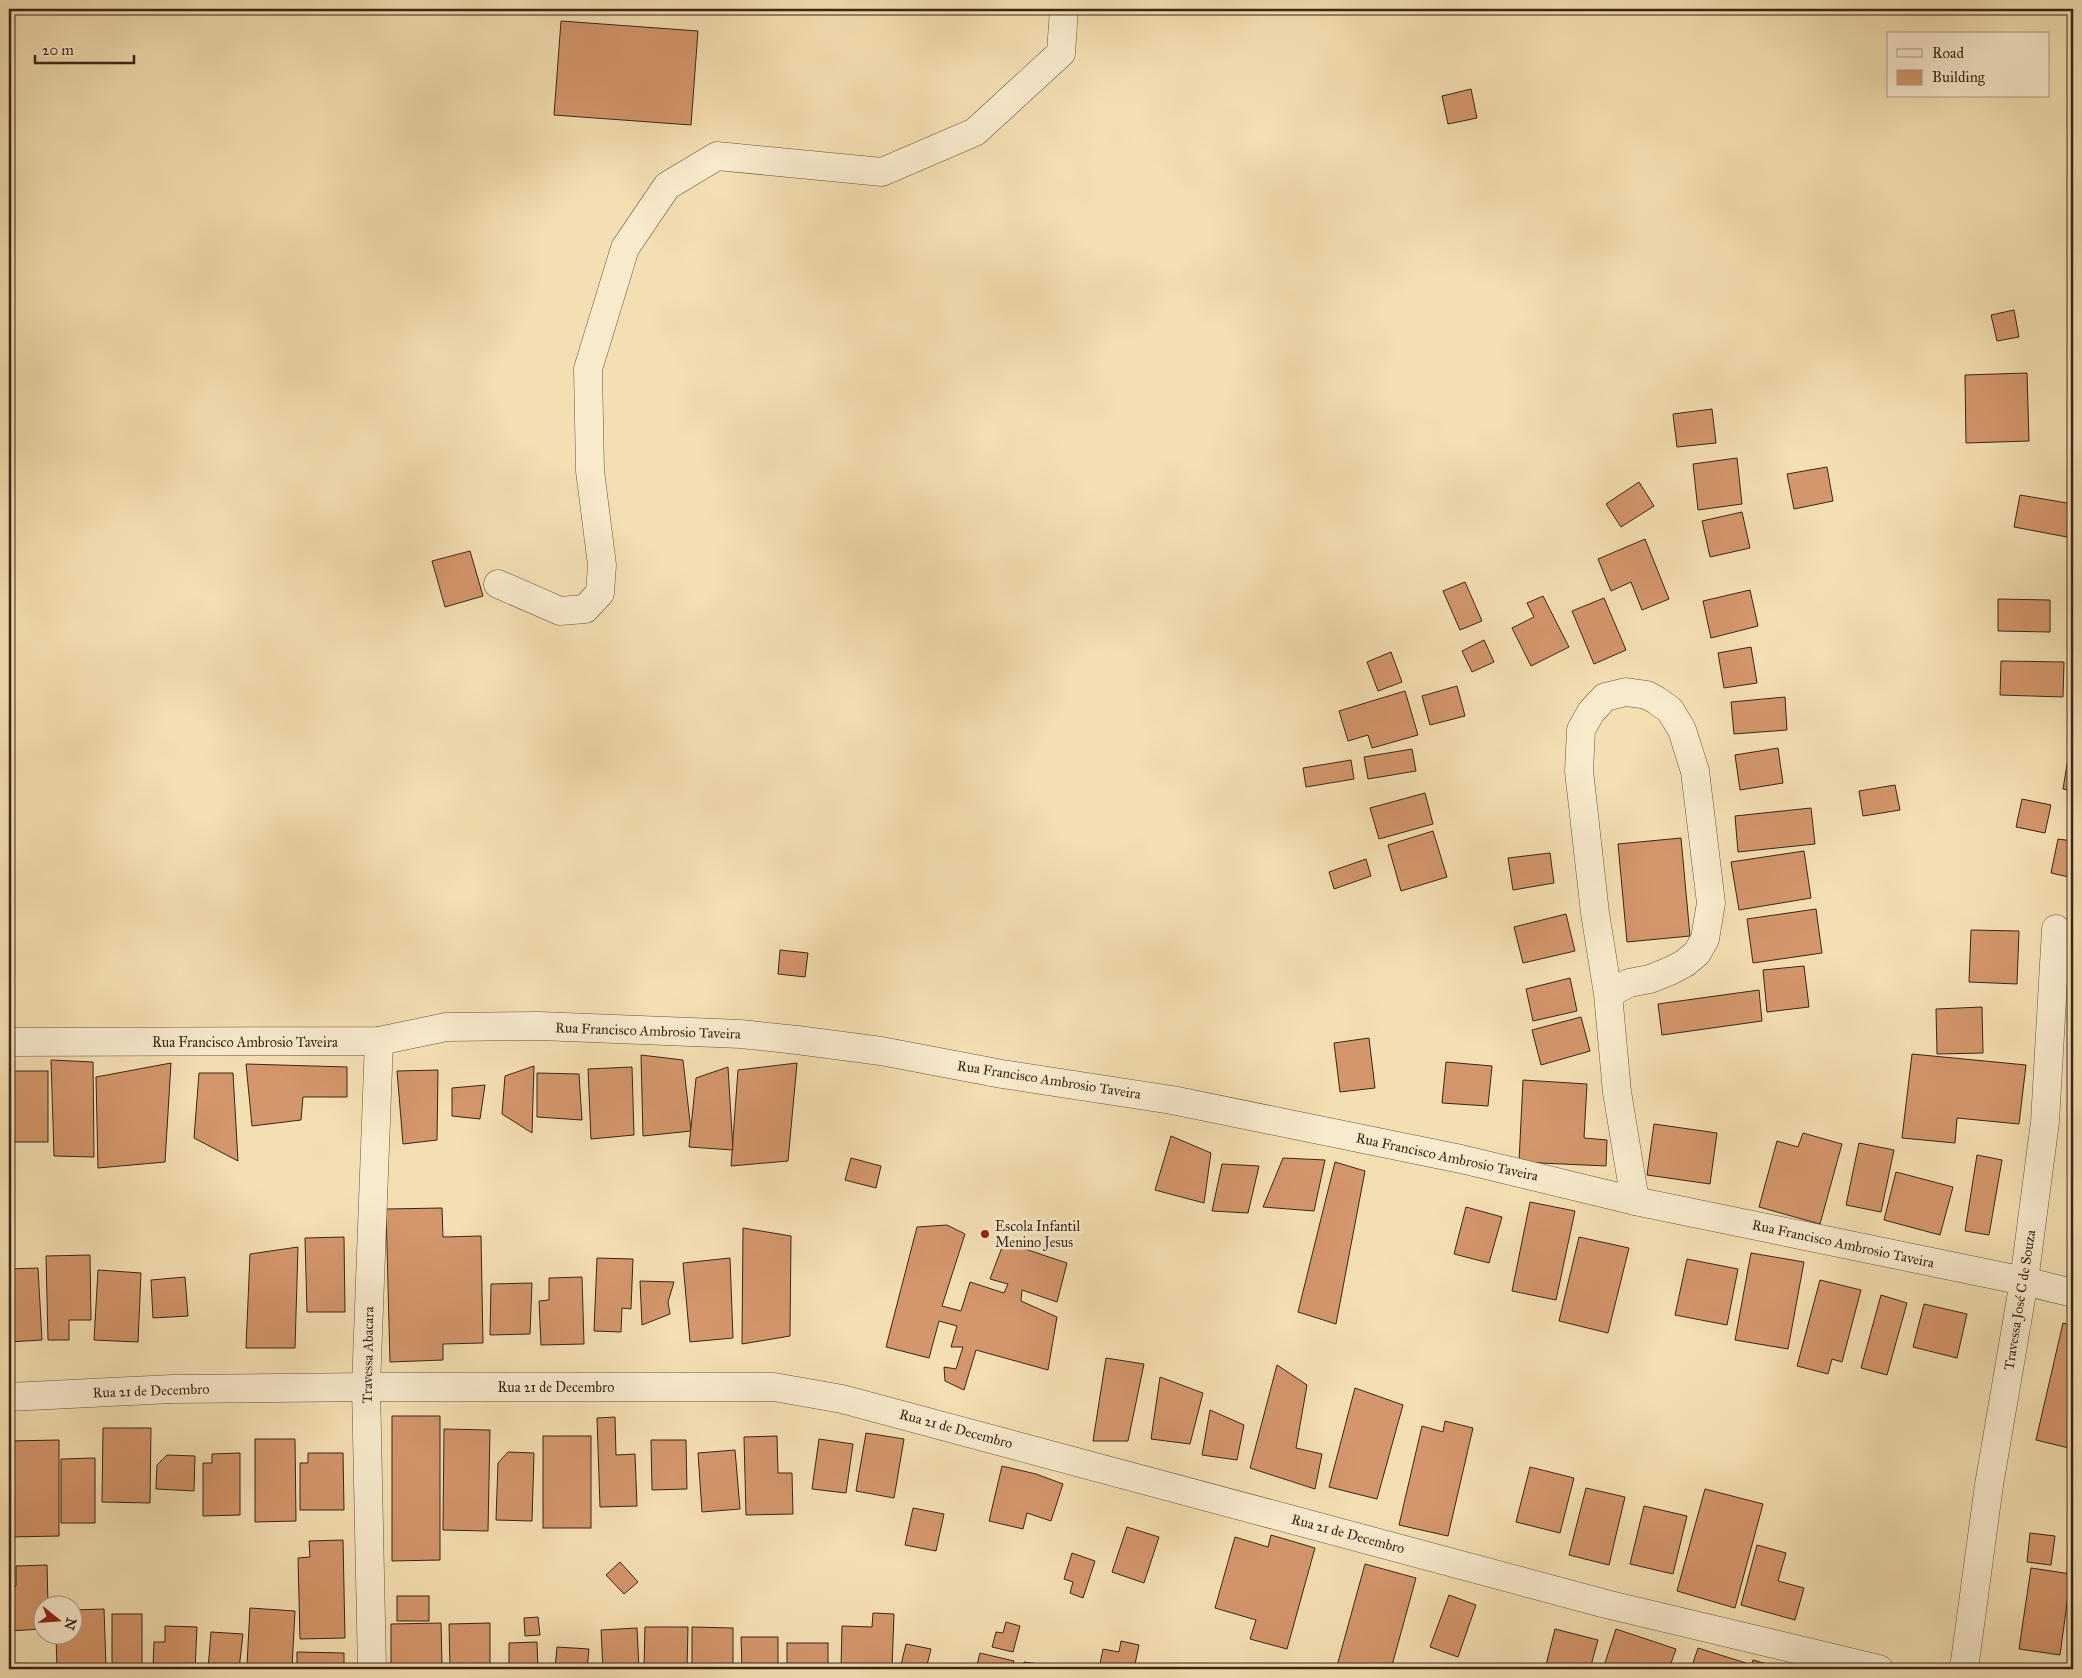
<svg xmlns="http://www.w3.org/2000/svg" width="2082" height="1678" viewBox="0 0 2082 1678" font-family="'IM FELL Great Primer',serif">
<rect width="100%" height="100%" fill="#f4dfb2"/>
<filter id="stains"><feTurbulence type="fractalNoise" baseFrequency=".004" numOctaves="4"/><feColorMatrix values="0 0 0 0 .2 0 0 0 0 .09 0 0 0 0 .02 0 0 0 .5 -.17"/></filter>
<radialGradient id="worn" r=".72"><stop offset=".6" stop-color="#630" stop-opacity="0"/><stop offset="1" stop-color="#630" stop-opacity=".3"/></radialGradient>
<g fill="#d4966b" stroke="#39261a">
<path d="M561,21L698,31L691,125L554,115Z"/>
<path d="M1471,89L1477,118L1448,124L1442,96Z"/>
<path d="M2014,310L2019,337L1997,341L1991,315Z"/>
<path d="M2027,373L2029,441L1966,443L1965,375Z"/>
<path d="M1712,409L1716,443L1677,447L1673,414Z"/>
<path d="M1737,458L1742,504L1698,510L1693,464Z"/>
<path d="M1827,467L1833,501L1794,509L1787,474Z"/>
<path d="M1639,482L1654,506L1621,527L1606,504Z"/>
<path d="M2020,495L2073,504L2067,537L2014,527Z"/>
<path d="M1742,512L1750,548L1710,557L1702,521Z"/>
<path d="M1645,539L1669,599L1642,610L1631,582L1611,591L1598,559Z"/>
<path d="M470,551L483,596L445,607L432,561Z"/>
<path d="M1465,582L1482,621L1460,630L1443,591Z"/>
<path d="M1750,590L1758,626L1711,638L1703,601Z"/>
<path d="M1543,596L1569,647L1531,666L1512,628L1534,617L1527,603Z"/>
<path d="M1604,598L1626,650L1594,664L1572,611Z"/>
<path d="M1998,599L2050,600V632L1998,631Z"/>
<path d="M1484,640L1494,662L1472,672L1462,651Z"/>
<path d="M1751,647L1757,683L1724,688L1718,653Z"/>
<path d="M1391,652L1402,682L1378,691L1367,662Z"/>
<path d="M2001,661L2064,662L2063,697L2000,695Z"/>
<path d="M1457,686L1465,716L1430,725L1422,696Z"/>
<path d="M1405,691L1418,735L1372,748L1368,735L1348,741L1339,711Z"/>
<path d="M1785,697L1787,730L1734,734L1731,702Z"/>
<path d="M2071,740H2073V791L2063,789Z"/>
<path d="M1778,748L1783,783L1740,790L1735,755Z"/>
<path d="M1412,749L1416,771L1368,779L1364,757Z"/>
<path d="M1351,760L1354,779L1306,787L1303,768Z"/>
<path d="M1895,785L1900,810L1863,816L1859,791Z"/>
<path d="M1425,793L1433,824L1379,839L1370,808Z"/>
<path d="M2022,799L2051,805L2045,833L2016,827Z"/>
<path d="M1811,808L1815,844L1738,852L1735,816Z"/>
<path d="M1433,831L1447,877L1401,891L1388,845Z"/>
<path d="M1681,838L1690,936L1627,942L1618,844Z"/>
<path d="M2058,839L2073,841V878L2051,873Z"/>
<path d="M1804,851L1811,898L1739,910L1731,862Z"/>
<path d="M1550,853L1554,883L1513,890L1508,858Z"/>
<path d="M1366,859L1371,876L1334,889L1329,872Z"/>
<path d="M1816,909L1822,953L1753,963L1747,919Z"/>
<path d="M1566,914L1575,951L1523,963L1514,927Z"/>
<path d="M1971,930L2019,931L2017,984L1969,982Z"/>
<path d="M780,950L808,953L805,977L778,974Z"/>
<path d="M1804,966L1809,1007L1767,1012L1763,970Z"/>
<path d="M1570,978L1577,1011L1533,1021L1526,989Z"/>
<path d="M1759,990L1762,1021L1662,1035L1658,1004Z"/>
<path d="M1982,1007L1983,1053L1937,1054L1936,1009Z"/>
<path d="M1581,1017L1590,1051L1541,1065L1532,1030Z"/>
<path d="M1369,1038L1375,1088L1340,1092L1334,1043Z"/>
<path d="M1912,1054L2026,1065L2019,1124L1957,1118L1955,1143L1902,1138Z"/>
<path d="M641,1055L683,1060L691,1131L643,1136Z"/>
<path d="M51,1060L93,1062L94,1157L54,1156Z"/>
<path d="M1446,1062L1492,1066L1488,1106L1442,1103Z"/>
<path d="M171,1063L165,1162L98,1168L96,1077Z"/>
<path d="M797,1063L788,1161L731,1166L738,1070Z"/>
<path d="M246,1064L347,1067V1097H303L301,1120L252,1126Z"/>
<path d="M534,1066L532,1133L502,1114L505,1076Z"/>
<path d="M632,1067L634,1135L591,1139L588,1069Z"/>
<path d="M728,1067L733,1150L689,1147L696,1078Z"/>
<path d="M438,1070L437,1140L403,1144L397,1071Z"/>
<rect x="9" y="1071" width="39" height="71"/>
<path d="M199,1073H233L238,1161L194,1138Z"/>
<path d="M537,1073L579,1074L582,1120L537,1117Z"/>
<path d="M1523,1080L1587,1084L1584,1138L1607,1140L1606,1166L1519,1162Z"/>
<path d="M485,1085L480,1119L452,1116V1088Z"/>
<path d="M1654,1124L1717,1133L1710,1184L1647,1175Z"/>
<path d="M1803,1133L1842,1144L1820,1224L1759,1207L1777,1141L1798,1147Z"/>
<path d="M1171,1136L1211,1153L1204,1203L1155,1190Z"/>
<path d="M1859,1143L1894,1150L1881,1212L1846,1205Z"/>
<path d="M1977,1155L2002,1160L1989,1235L1965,1231Z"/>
<path d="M851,1158L881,1166L876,1188L845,1180Z"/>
<path d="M1283,1158L1325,1160L1314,1211L1263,1207Z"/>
<path d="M1335,1162L1365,1171L1336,1324L1298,1312Z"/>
<path d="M1222,1164L1259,1166L1248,1213L1212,1211Z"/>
<path d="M1896,1172L1953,1187L1940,1235L1884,1220Z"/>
<path d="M1530,1202L1575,1211L1556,1300L1512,1291Z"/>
<path d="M1466,1207L1502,1217L1489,1263L1454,1254Z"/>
<path d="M442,1208L443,1237L481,1236L483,1343L443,1344V1360L390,1362L386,1209Z"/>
<path d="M947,1225L965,1234L942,1306L961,1311L970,1282L1004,1293L1008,1284L990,1279L1004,1242L1067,1263L1057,1302L1022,1290L1021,1301L1057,1317L1048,1370L976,1350L964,1390L945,1381L944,1367L956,1369L963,1347H951L957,1326L939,1321L929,1358L886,1347L917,1227Z"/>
<path d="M743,1228L791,1236L790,1336L742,1344Z"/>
<path d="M344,1237L345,1312H307L305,1238Z"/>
<path d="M1579,1237L1629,1248L1608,1333L1559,1321Z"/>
<path d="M298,1247L295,1348H246L250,1254Z"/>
<path d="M1751,1253L1804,1262L1788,1349L1735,1340Z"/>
<path d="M90,1255L91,1320H69V1340H48L46,1256Z"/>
<path d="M597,1258L633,1259L631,1309L622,1308L621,1332L594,1331Z"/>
<path d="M730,1258L733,1338L690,1342L683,1263Z"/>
<path d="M1687,1259L1738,1269L1727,1325L1675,1315Z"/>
<path d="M38,1268L42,1340L9,1342V1269Z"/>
<path d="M98,1270L141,1273L138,1342L94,1340Z"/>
<path d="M185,1277L188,1316L153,1318L151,1280Z"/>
<path d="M582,1277L584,1344L541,1345L539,1301L549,1300V1278Z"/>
<path d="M1820,1280L1861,1290L1842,1362L1832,1359L1828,1374L1797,1366Z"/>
<path d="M640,1281L674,1282L668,1302L670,1314L642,1325Z"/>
<path d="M532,1283L530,1334L490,1335L491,1284Z"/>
<path d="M1881,1295L1907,1303L1887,1375L1861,1368Z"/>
<path d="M1924,1304L1967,1314L1957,1358L1913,1347Z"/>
<path d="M2063,1323L2073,1326V1449L2036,1440Z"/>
<path d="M1106,1358L1144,1364L1128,1441H1093Z"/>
<path d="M1277,1365L1307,1385L1296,1448L1322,1454L1315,1489L1250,1468Z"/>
<path d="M1160,1377L1203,1393L1190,1444L1151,1439Z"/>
<path d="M1355,1388L1403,1405L1377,1499L1329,1487Z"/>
<path d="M1210,1410L1244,1425L1237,1460L1202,1455Z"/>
<path d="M392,1416H440V1560L392,1561Z"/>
<path d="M615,1417L616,1455L635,1454L637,1506L600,1507L597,1418Z"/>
<path d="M1445,1421L1473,1428L1448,1536L1399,1525L1422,1426L1443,1432Z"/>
<path d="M103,1428H151L150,1503L102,1502Z"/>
<path d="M444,1429L490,1430L488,1531L443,1530Z"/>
<path d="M866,1433L904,1439L894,1498L856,1491Z"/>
<rect x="543" y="1436" width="48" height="92"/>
<path d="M777,1436L778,1473H792L793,1514L746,1515L744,1437Z"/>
<path d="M255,1439H295L296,1521L255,1522Z"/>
<path d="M819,1439L853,1444L846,1493L812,1489Z"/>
<path d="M59,1440V1536L9,1537V1441Z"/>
<path d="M651,1440H686L687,1489L652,1490Z"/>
<path d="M735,1450L740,1509L702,1512L698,1453Z"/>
<path d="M508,1452L534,1453L532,1521L496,1520L498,1463Z"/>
<path d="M240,1453V1515L203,1516V1463H212V1454Z"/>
<path d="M308,1453H343L344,1510H300V1463H308Z"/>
<path d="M167,1455L195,1456L194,1491L156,1489L157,1465Z"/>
<path d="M95,1458V1523H61V1459Z"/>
<path d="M1002,1466L1036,1474L1063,1484L1051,1521L1027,1513L1023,1529L989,1521Z"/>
<path d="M1530,1467L1574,1478L1560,1533L1516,1522Z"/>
<path d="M1586,1488L1625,1497L1609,1565L1569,1555Z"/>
<path d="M1705,1489L1763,1504L1735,1608L1677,1591Z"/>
<path d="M1644,1506L1687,1516L1673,1574L1630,1564Z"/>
<path d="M913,1508L944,1514L936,1551L905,1545Z"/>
<path d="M1127,1527L1159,1537L1144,1583L1112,1572Z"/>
<path d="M2030,1533L2055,1536L2051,1565L2027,1562Z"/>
<path d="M1271,1535L1315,1548L1287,1649L1250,1639L1256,1620L1215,1608L1235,1537L1268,1547Z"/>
<path d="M343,1540L345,1638L300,1639L298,1558L310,1557L309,1541Z"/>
<path d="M1757,1545L1786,1553L1778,1581L1804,1588L1795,1620L1741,1605Z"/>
<path d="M1072,1553L1095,1561L1083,1598L1070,1593L1073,1582L1064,1579Z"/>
<path d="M620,1562L638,1582L624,1594L606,1575Z"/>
<path d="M1365,1564L1416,1578L1391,1669H1350L1337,1666Z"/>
<path d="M47,1565L48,1606H42V1629L9,1631V1586H16V1566Z"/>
<path d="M2031,1568L2071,1574L2060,1655L2019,1649Z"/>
<path d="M1449,1595L1476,1605L1458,1657L1430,1647Z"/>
<rect x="397" y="1596" width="32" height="25"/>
<path d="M250,1608L295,1611L292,1667L247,1665Z"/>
<path d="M104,1609L106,1666L57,1668L56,1636H72V1610Z"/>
<path d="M873,1613L894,1614L892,1669H841L842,1626L872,1627Z"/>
<rect x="112" y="1614" width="30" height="55"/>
<path d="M538,1617L540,1635L525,1636L524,1618Z"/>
<path d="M1006,1622L1020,1626L1013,1652L992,1647L996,1632L1003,1633Z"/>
<path d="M441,1623L442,1666L391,1667V1624Z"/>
<path d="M490,1623V1669H450L449,1624Z"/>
<path d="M165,1626L197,1627L195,1669H153L154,1642H165Z"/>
<path d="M645,1627H688L687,1669H644Z"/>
<path d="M692,1627L733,1628V1669H692Z"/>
<path d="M2073,1627V1666L2067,1665Z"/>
<path d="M637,1628L639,1669H603L601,1630Z"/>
<path d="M1555,1629L1598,1640L1590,1669H1545Z"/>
<path d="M1616,1629L1676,1649L1669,1669H1603Z"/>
<path d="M211,1632L243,1634L239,1669H208Z"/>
<path d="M741,1637H778V1669H742Z"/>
<path d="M1121,1641L1139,1645L1134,1669H1099L1103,1649L1119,1652Z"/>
<path d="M537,1642L538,1669H509V1643Z"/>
<rect x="787" y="1643" width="41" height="26"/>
<path d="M906,1644L931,1649L926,1669L901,1665Z"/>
<path d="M557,1647L589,1649L587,1669H555Z"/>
<path d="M1698,1648L1746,1663L1744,1669H1691Z"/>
<path d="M297,1652L344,1653V1669H297Z"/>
<path d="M980,1653L1014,1661L1012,1669H976Z"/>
<path d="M1753,1660L1784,1669H1750Z"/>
<path d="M1024,1662L1046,1665V1669H1023Z"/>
<path d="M9,1663L50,1664V1669H9Z"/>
<path d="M1197,1664L1222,1669H1196Z"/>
</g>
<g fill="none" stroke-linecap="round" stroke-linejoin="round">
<g stroke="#685440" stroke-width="29">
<g id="minor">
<path d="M498,584L560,611L585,609L600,593L602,565L590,471L588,369L625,248L667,186L717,156L882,172L975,132L1061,53L1064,9"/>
<path d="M1608,994L1629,983L1650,979L1670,971L1685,963L1697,953L1705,939L1711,903L1695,771L1682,730L1670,710L1656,700L1647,695L1626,692L1605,697L1591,712L1581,730L1579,771L1595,913L1608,994L1617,1092L1635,1201"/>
<path d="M9,1042L379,1041L446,1027L540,1026L741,1034L797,1040L881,1051L1002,1074L1172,1100L1461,1159L1635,1201L2024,1281L2073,1293"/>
<path d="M9,1397L172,1389L366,1387L379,1041"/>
<path d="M1964,1669L1989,1485L2024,1281L2045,1122L2056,929"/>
</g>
</g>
<g stroke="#685440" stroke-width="29">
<path id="tertiary" d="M372,1669L366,1387H774L842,1399L1606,1604L1879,1669"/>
</g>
<use href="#minor" stroke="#f8eacd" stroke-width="28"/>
<use href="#tertiary" stroke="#f8eacd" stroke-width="28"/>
</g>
<circle fill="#8f2418" stroke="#f8eacd" stroke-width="2" cx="985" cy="1234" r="5"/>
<g text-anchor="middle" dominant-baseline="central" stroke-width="5" stroke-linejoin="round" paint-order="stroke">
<g font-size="14" fill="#39261a" stroke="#f8eacd">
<text transform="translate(648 1031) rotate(2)">Rua Francisco Ambrosio Taveira</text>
<text x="245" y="1042">Rua Francisco Ambrosio Taveira</text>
<text transform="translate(1049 1080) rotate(9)">Rua Francisco Ambrosio Taveira</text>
<text transform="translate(1447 1157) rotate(12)">Rua Francisco Ambrosio Taveira</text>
<text transform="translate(1843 1244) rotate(12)">Rua Francisco Ambrosio Taveira</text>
<text transform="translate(2020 1300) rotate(-81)">Travessa José C de Souza</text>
<text transform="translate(368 1355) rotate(-89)">Travessa Abacara</text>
<text x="556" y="1387">Rua 21 de Decembro</text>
<text transform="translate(151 1391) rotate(-2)">Rua 21 de Decembro</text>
<text transform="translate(956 1429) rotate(15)">Rua 21 de Decembro</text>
<text transform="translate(1348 1534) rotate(15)">Rua 21 de Decembro</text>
</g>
<g font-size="14" fill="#39261a" stroke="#f8eacd" text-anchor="start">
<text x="995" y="1226">Escola Infantil<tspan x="995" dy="16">Menino Jesus</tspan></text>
</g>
</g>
<rect width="2082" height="1678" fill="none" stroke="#f4dfb2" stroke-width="30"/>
<rect x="10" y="10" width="2062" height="1658" fill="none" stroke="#39261a" stroke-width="2.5"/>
<rect x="15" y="15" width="2052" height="1648" fill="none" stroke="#39261a"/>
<rect x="1887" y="32" width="162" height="65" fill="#f8eacd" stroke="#ac9c85"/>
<rect x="1897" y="49" width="25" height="8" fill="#f8eacd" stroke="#ac9c85"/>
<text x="1932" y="58" font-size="15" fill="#39261a">Road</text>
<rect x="1897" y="70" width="25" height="15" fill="#d4966b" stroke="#ac9c85"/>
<text x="1932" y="82" font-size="15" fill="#39261a">Building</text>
<g transform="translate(58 1620) rotate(107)"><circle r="24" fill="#f8eacd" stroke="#ac9c85"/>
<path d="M0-4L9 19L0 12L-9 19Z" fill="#8f2418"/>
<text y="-8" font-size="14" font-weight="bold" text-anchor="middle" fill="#39261a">N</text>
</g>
<path d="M35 55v8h99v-8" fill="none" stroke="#39261a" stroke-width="2.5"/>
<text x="42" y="55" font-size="15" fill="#39261a" stroke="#f8eacd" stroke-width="4" paint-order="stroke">20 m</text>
<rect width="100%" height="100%" filter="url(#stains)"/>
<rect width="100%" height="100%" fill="url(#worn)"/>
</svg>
